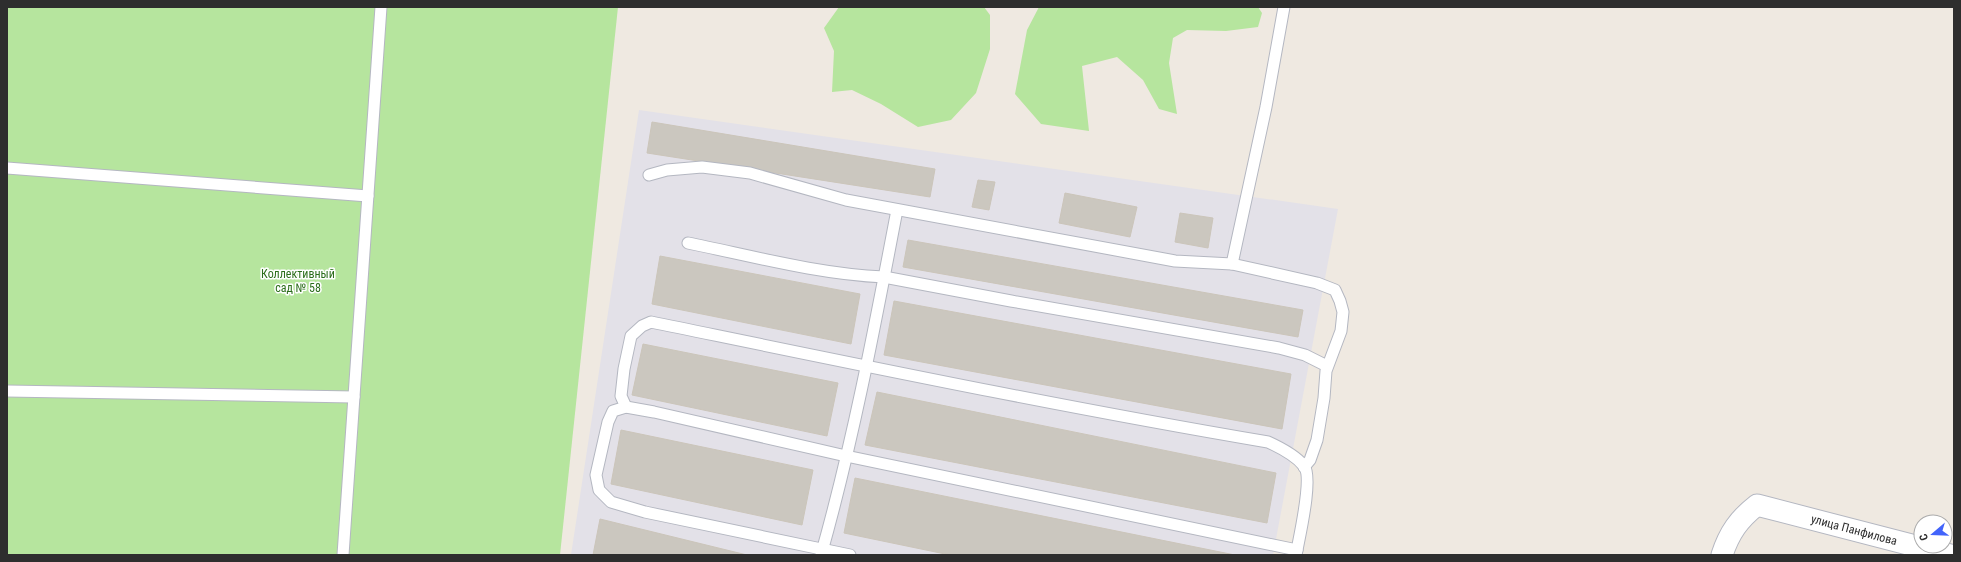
<svg xmlns="http://www.w3.org/2000/svg" width="1961" height="562" viewBox="0 0 1961 562" font-family="'Roboto Condensed',sans-serif">
<rect width="100%" height="100%" fill="#efe9e1"/>
<path fill="#e3e1e8" d="M639,110L1338,209L1273,555H571Z"/>
<g fill="#b6e59e">
<path d="M7,7H618L560,555H7Z"/>
<path d="M839,7H984L990,15V49L976,93L951,120L918,127L881,104L852,90L832,92L834,51L824,28Z"/>
<path d="M1039,7H1258L1262,13L1258,27L1226,31L1187,30L1173,38L1169,63L1177,114L1159,109L1143,80L1117,57L1082,66L1089,131L1041,124L1015,94L1027,30Z"/>
</g>
<g fill="#cbc7bf" stroke="#cbc5ba">
<path d="M652,122L935,169L930,197L647,153Z"/>
<path d="M978,180L995,182L989,210L972,207Z"/>
<path d="M1065,193L1137,207L1130,237L1059,223Z"/>
<path d="M1180,213L1213,218L1208,248L1175,242Z"/>
<path d="M908,240L1303,310L1298,337L903,267Z"/>
<path d="M660,256L860,294L851,344L652,304Z"/>
<path d="M894,301L1291,374L1282,429L884,355Z"/>
<path d="M643,344L838,383L827,436L632,395Z"/>
<path d="M877,392L1276,473L1267,523L865,445Z"/>
<path d="M621,430L813,470L802,525L611,484Z"/>
<path d="M855,478L1235,555H950L844,533Z"/>
<path d="M600,519L747,555H593Z"/>
</g>
<g fill="none" stroke-linecap="round" stroke-linejoin="round">
<g stroke="#b4b7c1" stroke-width="13">
<g id="lane">
<path d="M7,168L368,196"/>
<path d="M649,175L667,170L702,167L750,173L846,200L1175,261L1232,264L1317,283L1335,290L1340,301L1343,312L1341,331L1326,371L1324,398L1317,440L1310,460L1304,467"/>
<path d="M688,243C752,256 818,274 884,277L1011,301L1279,348L1305,355L1327,366"/>
<path d="M1232,264L1266,107L1284,7"/>
<path d="M7,391L354,397"/>
<path d="M626,407L621,396L624,369L631,336L642,326L651,322C856,364 1061,407 1268,442C1279,447 1296,456 1304,466C1313,477 1300,534 1297,550"/>
<path d="M343,555L381,7"/>
<path d="M821,555C853,442 875,325 897,210"/>
<path d="M850,555L645,512L611,502L599,490L596,475L608,422L613,411L626,407L654,412L846,456L1297,550L1296,555"/>
</g>
</g>
<g stroke="#b4b7c1" stroke-width="23">
<path id="street" d="M1722,555C1729,533 1739,519 1757,505L1950,555"/>
</g>
<use href="#lane" stroke="#fff" stroke-width="11"/>
<use href="#street" stroke="#fff" stroke-width="21"/>
</g>
<g text-anchor="middle" dominant-baseline="central" stroke-width="3" stroke-linejoin="round" paint-order="stroke">
<g font-size="12" fill="#2c6e1b" stroke="#fff">
<text x="298" y="274">Коллективный<tspan x="298" dy="14">сад № 58</tspan></text>
</g>
<g font-size="12" fill="#2e2e2e" stroke="#fff">
<text transform="translate(1854 530) rotate(15)">улица Панфилова</text>
</g>
</g>
<rect width="1961" height="562" fill="none" stroke="#2e2e2e" stroke-width="16"/>
<g transform="translate(1933 534) rotate(251)"><circle r="19" fill="#ffffff" stroke="#ababab"/>
<path d="M0-3L7 15L0 10L-7 15Z" fill="#4264fb"/>
<text y="-6" font-size="11" font-weight="bold" text-anchor="middle" fill="#2e2e2e">С</text>
</g>
</svg>
